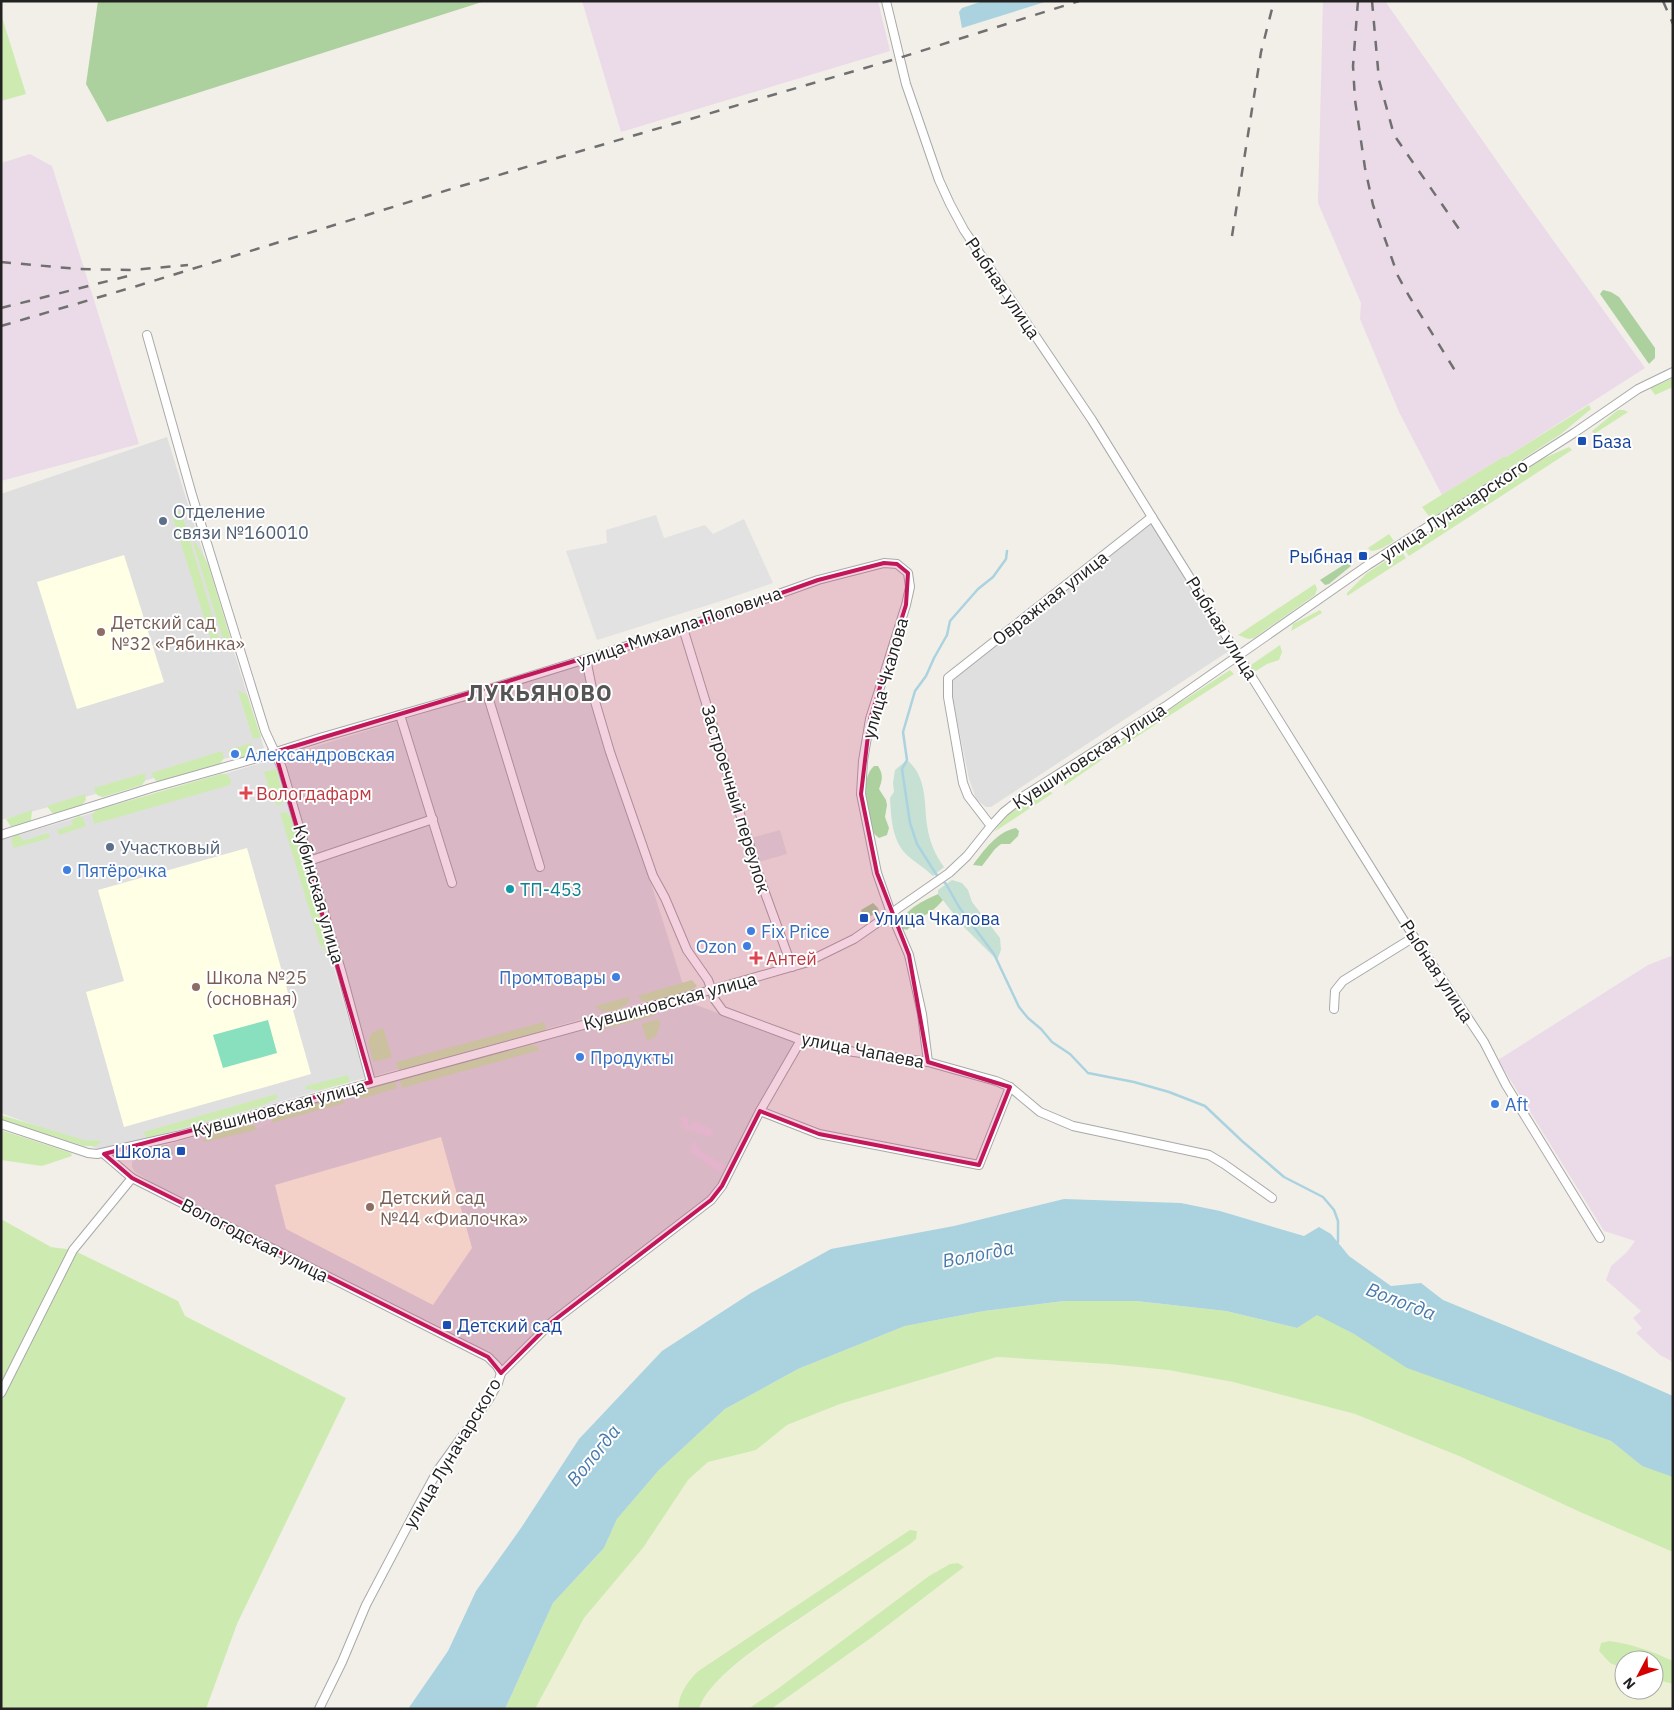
<svg xmlns="http://www.w3.org/2000/svg" width="1674" height="1710" viewBox="0 0 1674 1710" font-family="'IBM Plex Sans',sans-serif">
<rect width="100%" height="100%" fill="#f2efe9"/>
<g fill="#e0dfdf">
<path d="M167,437L264,748L1,820V494Z"/>
<path d="M1150,522L1229,651L991,807H986L976,799L969,779L952,696L951,679Z"/>
<path d="M582,665L685,991L374,1076L284,756Z"/>
<path d="M275,759L365,1078L104,1151L1,1113V840Z"/>
<path d="M685,1001L795,1041L723,1179L708,1198L549,1320L502,1366L490,1353L156,1185L135,1172L132,1167V1162L144,1151Z"/>
</g>
<g fill="#ebdbe8">
<path d="M582,1H878L890,51L621,132Z"/>
<path d="M1323,1H1385L1522,197L1645,368L1506,457H1503L1442,495L1399,412L1360,319L1361,303L1318,203Z"/>
<path d="M30,154L52,166L139,444L1,481V163Z"/>
<path d="M1671,956L1673,958V1362L1660,1355L1636,1333L1642,1328L1633,1318L1641,1311L1606,1280L1611,1266L1627,1252L1635,1241L1604,1231L1498,1060L1648,965Z"/>
<path d="M687,1116L689,1128L693,1121L714,1130L710,1138L690,1129L685,1131L680,1118Z"/>
<path d="M693,1142L697,1143L696,1146L700,1148L699,1150L725,1165L720,1173L691,1153L692,1150L689,1148Z"/>
</g>
<g fill="#ffffe5">
<path d="M124,555L164,682L77,709L37,582Z"/>
<path d="M247,848L311,1074L124,1127L86,992L124,981L98,890Z"/>
<path d="M441,1137L472,1248L433,1305L286,1229L275,1185Z"/>
</g>
<path fill="#eef0d5" d="M997,1357L1108,1364L1168,1370L1233,1382L1355,1414L1459,1456L1580,1512L1673,1552V1661L1654,1652L1609,1641L1602,1643L1599,1651L1610,1663L1624,1669V1690H1654V1679L1673,1684V1709H771L875,1635L963,1568L958,1563L950,1564L929,1576L776,1690L748,1709H699L700,1703L713,1685L750,1653L910,1544L679,1699L678,1709H535L584,1618L643,1548L688,1480L708,1462L756,1450L787,1425L840,1404Z"/>
<g fill="#cdebb0">
<path d="M1,14L26,94L1,101Z"/>
<path d="M1673,378V387L1655,395L1650,388Z"/>
<path d="M1589,405L1591,409L1561,434L1431,519L1422,507L1503,457H1506Z"/>
<path d="M1618,410H1624L1628,412L1594,434L1592,431Z"/>
<path d="M1569,447L1572,450L1409,556L1404,549L1540,460Z"/>
<path d="M181,511L221,644L213,646L172,515Z"/>
<path d="M1389,534L1394,541C1387,546 1380,550 1371,551L1368,548Z"/>
<path d="M195,542L208,564L231,640L224,642L193,543Z"/>
<path d="M1401,551L1406,558L1347,596V593L1367,573Z"/>
<path d="M1315,584L1317,589L1315,595L1254,638L1248,639L1238,635Z"/>
<path d="M1320,610L1322,613L1291,631L1293,624Z"/>
<path d="M1280,645L1282,652L1279,660L1267,664L1256,671L1253,670L1251,665Z"/>
<path d="M1230,670L1234,674L1116,750V746L1123,740Z"/>
<path d="M238,691L242,692L247,695L261,737L253,739Z"/>
<path d="M251,743L254,755L240,759L237,751L229,753L228,750Z"/>
<path d="M222,751L224,758L219,765L162,782L156,781L151,773Z"/>
<path d="M1093,758L1103,759L1064,786C1065,772 1082,764 1093,758Z"/>
<path d="M276,769L284,798V801L278,806L272,799L264,772Z"/>
<path d="M145,773V781L142,785L103,797C97,796 95,794 94,788Z"/>
<path d="M220,774C226,773 229,775 231,781L230,785L94,824L92,814L97,810Z"/>
<path d="M1044,790L1053,793L994,832C1006,815 1024,798 1044,790Z"/>
<path d="M85,794L86,800L82,805L55,813H52L47,806Z"/>
<path d="M32,810L31,821L11,827L6,819Z"/>
<path d="M286,812L291,818L329,947L326,956L324,947L320,945L280,813Z"/>
<path d="M79,816L83,818L86,826L59,835L57,830L72,825L73,819Z"/>
<path d="M48,833L50,838L14,848L11,840L14,836L19,834L23,841Z"/>
<path d="M692,980L697,986C689,994 658,998 646,1002L641,1000L638,996Z"/>
<path d="M629,997V1001C623,1010 602,1016 595,1006Z"/>
<path d="M650,1011L656,1015L604,1029L609,1023Z"/>
<path d="M659,1019L660,1025L656,1036L647,1041L642,1024Z"/>
<path d="M544,1022L546,1030L399,1071L396,1062Z"/>
<path d="M383,1028L392,1057L374,1062C369,1045 362,1034 383,1028Z"/>
<path d="M529,1045L536,1046L540,1050L402,1088L400,1080Z"/>
<path d="M348,1075L350,1082L319,1090L305,1089L306,1086Z"/>
<path d="M395,1081L397,1088L360,1099L358,1092Z"/>
<path d="M276,1094L278,1098L259,1107L146,1138L144,1132Z"/>
<path d="M334,1098L342,1099L345,1103L271,1123L276,1114Z"/>
<path d="M1,1115L84,1140L102,1141L96,1146H84L1,1120Z"/>
<path d="M249,1121L257,1128L256,1130L204,1142L203,1140L228,1127Z"/>
<path d="M1,1130L71,1153L72,1156L42,1166L1,1160Z"/>
<path d="M1,1219L51,1247L73,1250L178,1301L185,1316L346,1398L237,1624L206,1709H1Z"/>
<path d="M1064,1301H1136L1226,1311L1297,1328L1317,1314L1354,1334L1532,1412L1611,1441L1642,1466L1671,1475L1673,1477V1552L1580,1512L1459,1456L1355,1414L1233,1382L1168,1370L1108,1364L997,1357L840,1404L787,1425L756,1450L708,1462L688,1480L643,1548L584,1618L535,1709H505L553,1603L604,1548L617,1519L659,1470L725,1409L798,1369L905,1326L984,1311Z"/>
<path d="M910,1530L917,1531L916,1539L910,1544C878,1565 847,1587 815,1608C785,1629 709,1674 699,1709H678C679,1693 687,1683 697,1672Z"/>
<path d="M958,1563L964,1567L875,1635L771,1709H748L776,1690L929,1576L950,1564Z"/>
<path d="M1609,1641C1632,1644 1652,1651 1673,1661V1684L1654,1679V1660H1624V1669L1610,1663L1599,1651L1601,1643Z"/>
</g>
<g fill="#add19e">
<path d="M98,1H485L107,122L86,84Z"/>
<path d="M1603,290L1611,292L1619,297L1655,348V358L1649,364L1600,294Z"/>
<path d="M1348,562L1351,566L1329,584L1325,585L1320,580Z"/>
<path d="M874,766H878C884,775 882,781 879,789L886,800L887,805L885,817L889,828L887,835L879,838C877,836 875,835 873,832C865,818 860,777 874,766Z"/>
<path d="M1016,828L1019,831L1018,836L1010,844H1001L995,849L982,866L973,865C983,851 998,831 1016,828Z"/>
<path d="M938,894L943,900C935,910 924,917 912,921L910,927L907,930L903,929C898,911 925,900 938,894Z"/>
<path d="M873,903L878,908L879,911L867,918L862,914L861,910Z"/>
<path d="M167,1145L172,1150L173,1154L152,1158L150,1148Z"/>
</g>
<g fill="#c6e0d4">
<path d="M907,760C927,777 924,801 927,825C929,840 935,855 944,867L933,876C925,868 916,863 908,856C892,842 891,817 890,798L894,792L893,783L895,770Z"/>
<path d="M952,880L962,883L968,890L972,902L1000,938L1001,950L997,960L964,927L938,894V890Z"/>
</g>
<path fill="#88e0be" d="M268,1020L277,1053L223,1068L213,1035Z"/>
<g fill="#e2e2e2">
<path d="M656,515L664,538L705,525L713,534L744,519L773,583L721,601L597,640L566,551L607,543L606,530Z"/>
<path d="M780,830L787,854L758,862L751,838Z"/>
<path d="M273,1115L271,1123L257,1128L249,1121Z"/>
</g>
<g fill="#aad3df">
<path d="M983,1H1048L962,28L959,12L962,8Z"/>
<path d="M1064,1199L1181,1203L1220,1211L1304,1236L1319,1227L1331,1234L1349,1256L1391,1286L1421,1283L1443,1300L1621,1373L1673,1396V1477L1642,1466L1611,1441L1407,1368L1354,1334L1317,1315L1297,1328L1226,1311L1136,1301H1064L984,1311L905,1326L798,1369L725,1409L659,1470L617,1519L604,1548L553,1603L505,1709H408L448,1651L476,1591L521,1528L579,1439L662,1351L751,1293L831,1249L954,1226Z"/>
</g>
<g fill="none" stroke-linecap="round" stroke-linejoin="round">
<path stroke="#aad3df" stroke-width="2.5" d="M1007,551L1006,559L993,577L978,589L950,621L947,635L934,658L926,676L915,691L903,732L907,760L902,769L910,823L917,844L936,874L946,884L959,907L994,954L1019,1007L1028,1018L1041,1029L1052,1042L1070,1054L1088,1073L1134,1082L1169,1092L1205,1106L1242,1141L1284,1177L1323,1197L1334,1210L1338,1221V1242"/>
<g stroke="#a9a9a9" stroke-width="10">
<g id="minor">
<path d="M886,1L906,84L939,180L950,204L964,230L1092,420L1152,517L1414,937L1484,1042L1506,1085L1600,1238"/>
<path d="M147,335L192,495L265,731L282,768L342,974L371,1082"/>
<path d="M683,628L760,879L792,967"/>
<path d="M586,659L594,698L610,752L653,876L665,898L687,950L708,980L715,1000L723,1011L801,1040L854,1052L928,1062L996,1081L1010,1087L1040,1112L1073,1126L1209,1155L1224,1164L1272,1198"/>
<path d="M486,690L540,867"/>
<path d="M400,715L452,883"/>
<path d="M991,826L968,796L963,783L948,697V678L1152,517"/>
<path d="M1,835L151,788L257,758L323,737L486,690L586,659L683,628L818,580L884,563L897,564L908,573L910,587L906,605L870,719L863,761L861,794L877,873L891,913L909,955L922,1014L928,1062"/>
<path d="M309,861L433,819"/>
<path d="M1334,1009L1335,991L1343,981L1414,937"/>
<path d="M760,1111L819,1134L979,1165L1010,1087"/>
<path d="M1,1124L88,1153L97,1154L177,1136L711,990L805,963L854,939L949,873L967,856L991,826L1004,812L1024,796L1166,706L1368,565L1574,433L1638,389L1673,372"/>
<path d="M104,1154L132,1178L488,1357L497,1366L501,1373"/>
<path d="M1,1393L73,1250L132,1178"/>
<path d="M319,1709L342,1662L366,1605L416,1510L438,1470L489,1399L498,1383L501,1373L552,1322L711,1200L722,1186L760,1111L801,1040"/>
</g>
</g>
<use href="#minor" stroke="#fff" stroke-width="8"/>
<g stroke="#707070" stroke-width="2.5" stroke-dasharray="10 10" stroke-linecap="butt">
<path d="M1358,1L1353,66L1355,100L1365,168L1373,205L1398,276L1409,296L1459,377"/>
<path d="M1372,1L1379,80L1394,135L1459,229"/>
<path d="M1663,1L1673,24"/>
<path d="M1232,236L1261,52L1274,1"/>
<path d="M1,262L78,269L132,270L188,265"/>
<path d="M1,308L136,274"/>
<path d="M1,326L137,286L451,189L899,58L1079,1"/>
</g>
</g>
<path fill="#c2185b" fill-opacity="0.2" stroke="#c2185b" stroke-width="4" stroke-linejoin="round" d="M884,563L897,564L908,573L906,605L870,719L861,794L877,873L909,955L928,1062L1010,1087L979,1165L819,1134L760,1111L722,1186L711,1200L552,1322L501,1373L488,1357L132,1178L104,1154L371,1082L275,752L683,628L818,580Z"/>
<g fill="#1a4fb4" stroke="#fff" stroke-width="2">
<rect x="1577" y="436" width="10" height="10" rx="2.5"/>
<rect x="1358" y="551" width="10" height="10" rx="2.5"/>
<rect x="859" y="913" width="10" height="10" rx="2.5"/>
<rect x="176" y="1146" width="10" height="10" rx="2.5"/>
<rect x="442" y="1320" width="10" height="10" rx="2.5"/>
</g>
<g fill="#5c6f8a" stroke="#fff" stroke-width="2">
<circle cx="163" cy="521" r="5"/>
<circle cx="110" cy="847" r="5"/>
</g>
<g fill="#8d6e63" stroke="#fff" stroke-width="2">
<circle cx="101" cy="632" r="5"/>
<circle cx="196" cy="987" r="5"/>
<circle cx="370" cy="1207" r="5"/>
</g>
<g fill="#3f7fe0" stroke="#fff" stroke-width="2">
<circle cx="235" cy="754" r="5"/>
<circle cx="67" cy="870" r="5"/>
<circle cx="751" cy="931" r="5"/>
<circle cx="747" cy="946" r="5"/>
<circle cx="616" cy="977" r="5"/>
<circle cx="580" cy="1057" r="5"/>
<circle cx="1495" cy="1104" r="5"/>
</g>
<g fill="#e0444e" stroke="#fff" stroke-width="2">
<path d="M243.5 785.5h5v5h5v5h-5v5h-5v-5h-5v-5h5z"/>
<path d="M753.5 950.5h5v5h5v5h-5v5h-5v-5h-5v-5h5z"/>
</g>
<circle fill="#0f9aa8" stroke="#fff" stroke-width="2" cx="510" cy="889" r="5"/>
<g text-anchor="middle" dominant-baseline="central" stroke-width="4" stroke-linejoin="round" paint-order="stroke">
<g font-size="18" fill="#222" stroke="#fff">
<text transform="translate(1003 288) rotate(56)">Рыбная улица</text>
<text transform="translate(1454 510) rotate(-33)">улица Луначарского</text>
<text transform="translate(1050 598) rotate(-38)">Овражная улица</text>
<text transform="translate(679 627) rotate(-19)">улица Михаила Поповича</text>
<text transform="translate(1222 628) rotate(58)">Рыбная улица</text>
<text transform="translate(885 678) rotate(-74)">улица Чкалова</text>
<text transform="translate(1089 756) rotate(-33)">Кувшиновская улица</text>
<text transform="translate(736 799) rotate(73)">Застроечный переулок</text>
<text transform="translate(319 894) rotate(74)">Кубинская улица</text>
<text transform="translate(1437 971) rotate(57)">Рыбная улица</text>
<text transform="translate(670 1001) rotate(-15)">Кувшиновская улица</text>
<text transform="translate(863 1050) rotate(11)">улица Чапаева</text>
<text transform="translate(279 1108) rotate(-15)">Кувшиновская улица</text>
<text transform="translate(255 1240) rotate(27)">Вологодская улица</text>
<text transform="translate(452 1453) rotate(-59)">улица Луначарского</text>
</g>
<g font-size="18" fill="#164399" stroke="#fff" text-anchor="start">
<text x="1592" y="441">База</text>
<text x="1353" y="556" text-anchor="end">Рыбная</text>
<text x="874" y="918">Улица Чкалова</text>
<text x="171" y="1151" text-anchor="end">Школа</text>
<text x="457" y="1325">Детский сад</text>
</g>
<g font-size="18" fill="#4e5e75" stroke="#fff" text-anchor="start">
<text x="173" y="511">Отделение<tspan x="173" dy="21">связи №160010</tspan></text>
<text x="120" y="847">Участковый</text>
</g>
<g font-size="18" fill="#785e54" stroke="#fff" text-anchor="start">
<text x="111" y="622">Детский сад<tspan x="111" dy="21">№32 «Рябинка»</tspan></text>
<text x="206" y="977">Школа №25<tspan x="206" dy="21">(основная)</tspan></text>
<text x="380" y="1197">Детский сад<tspan x="380" dy="21">№44 «Фиалочка»</tspan></text>
</g>
<g font-size="18" fill="#366cbe" stroke="#fff" text-anchor="start">
<text x="245" y="754">Александровская</text>
<text x="77" y="870">Пятёрочка</text>
<text x="761" y="931">Fix Price</text>
<text x="737" y="946" text-anchor="end">Ozon</text>
<text x="606" y="977" text-anchor="end">Промтовары</text>
<text x="590" y="1057">Продукты</text>
<text x="1505" y="1104">Aft</text>
</g>
<g font-size="18" fill="#be3a42" stroke="#fff" text-anchor="start">
<text x="256" y="793">Вологдафарм</text>
<text x="766" y="958">Антей</text>
</g>
<g font-size="18" fill="#0d838f" stroke="#fff" text-anchor="start">
<text x="520" y="889">ТП-453</text>
</g>
<g font-size="19" font-style="italic" fill="#4a7aab" stroke="#fff">
<text transform="translate(978 1254) rotate(-11)">Вологда</text>
<text transform="translate(1401 1301) rotate(21)">Вологда</text>
<text transform="translate(593 1455) rotate(-51)">Вологда</text>
</g>
<g font-size="22" font-weight="bold" letter-spacing="1" fill="#555" stroke="#fff">
<text x="540" y="692">ЛУКЬЯНОВО</text>
</g>
</g>
<rect width="1674" height="1710" fill="none" stroke="#222222" stroke-width="5"/>
<g transform="translate(1639 1675) rotate(229)"><circle r="24" fill="#ffffff" stroke="#a7a7a7"/>
<path d="M0-4L9 19L0 12L-9 19Z" fill="#d40000"/>
<text y="-8" font-size="14" font-weight="bold" text-anchor="middle" fill="#222222">N</text>
</g>
</svg>
